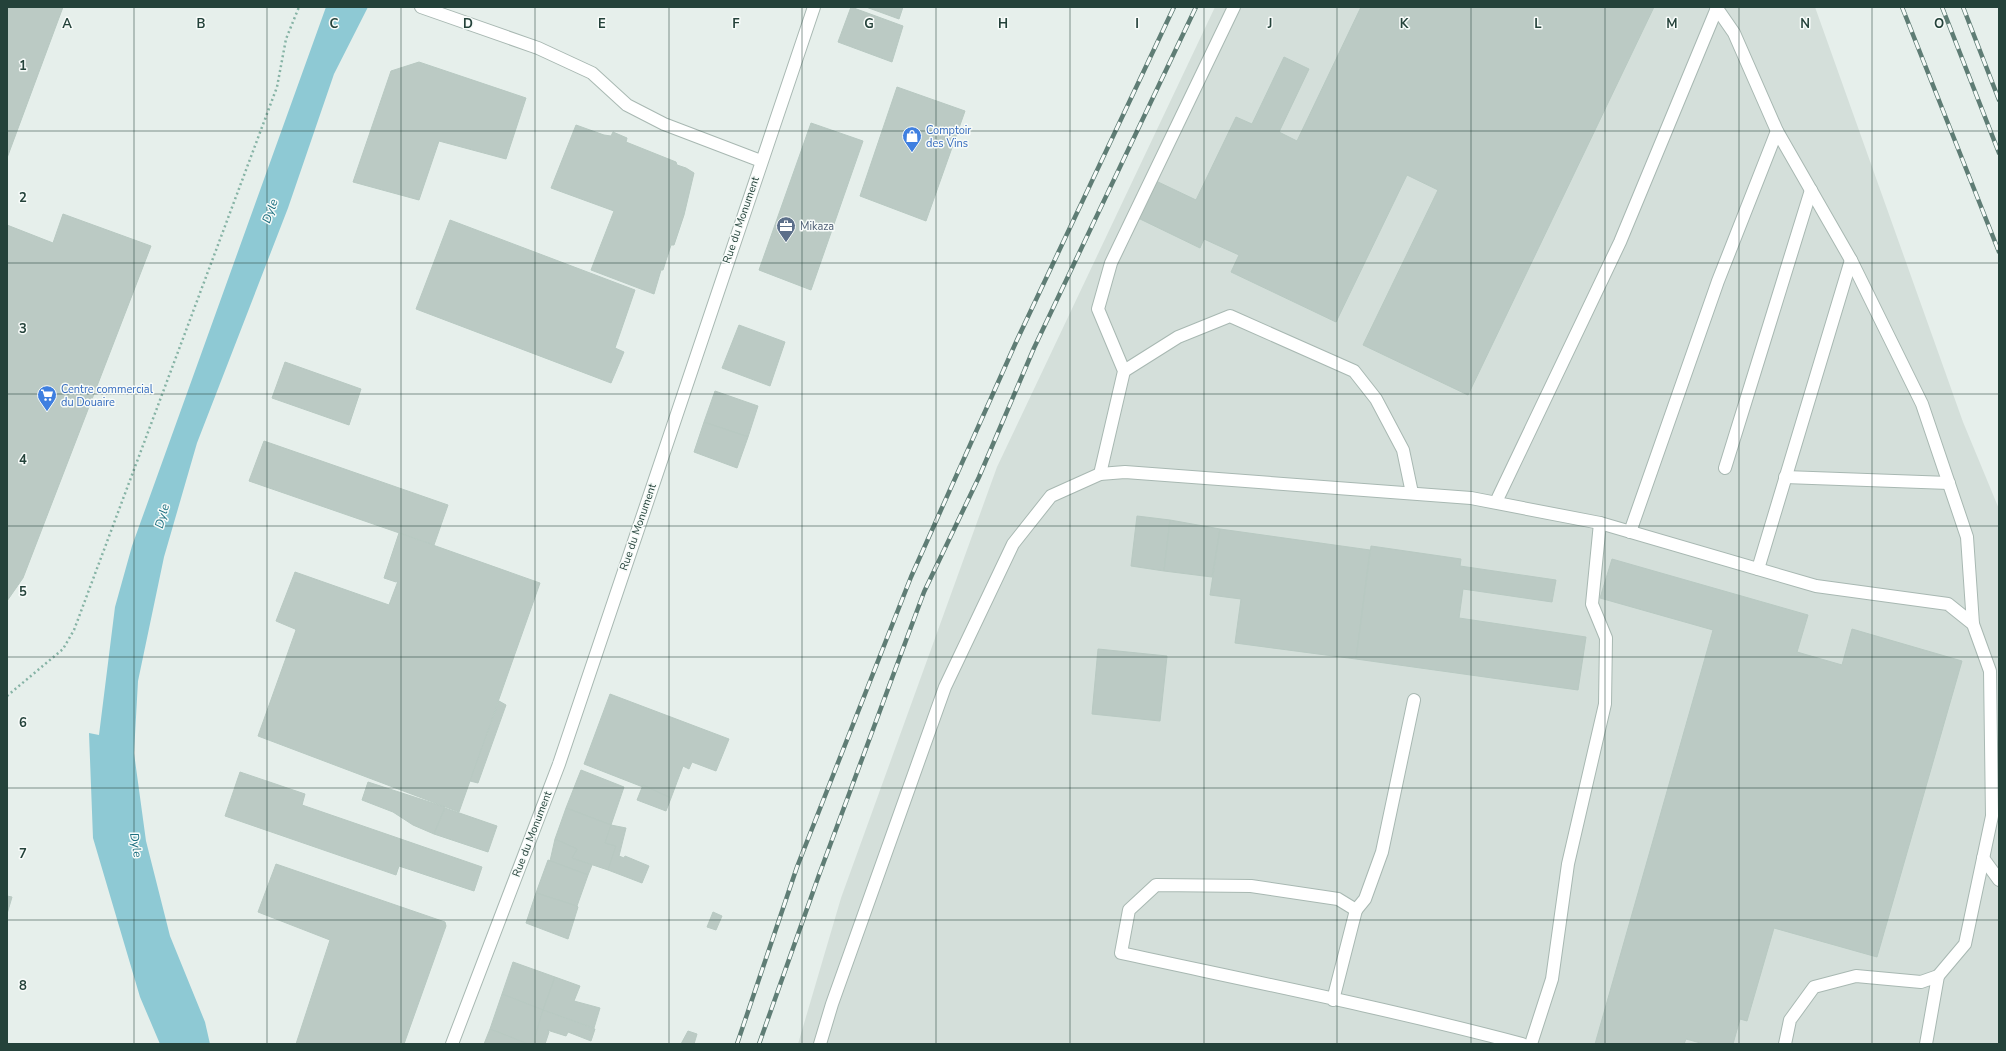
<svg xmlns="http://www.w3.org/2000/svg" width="2006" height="1051" viewBox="0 0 2006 1051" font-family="'Nunito Sans',sans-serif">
<rect width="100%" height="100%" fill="#e6efeb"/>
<path fill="#d4dfda" d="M1215,7H1815L1963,422L1999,509V1044H798L841,898L997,467Z"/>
<path fill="#8ec9d4" d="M326,7H368L334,74L288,208L197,443L164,557L138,681L134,753L146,841L170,936L205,1022L210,1044H160L140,997L93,838L89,733L99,735L115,607L132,546Z"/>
<g fill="#bbcac4" stroke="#b8c9c2">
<path d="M7,7H63L7,158Z"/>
<path d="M851,7L903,26L892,62L838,42Z"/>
<path d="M866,7H903L899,19Z"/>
<path d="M1361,7H1654L1468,395L1363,345L1438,190L1407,175L1336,322L1231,272L1239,255L1204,239L1200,248L1138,218L1156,181L1196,200L1236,117L1252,124L1284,57L1309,69L1279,132L1297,141Z"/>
<path d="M419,62L526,98L506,159L439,141L419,200L353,182L391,71Z"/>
<path d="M897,87L965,111L926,221L860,196Z"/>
<path d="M811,123L863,141L811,290L759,270Z"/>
<path d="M576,125L604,135L611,136L613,132L627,138L626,142L676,162L677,165L686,168L694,173L684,215L674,245H671L663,270H661L654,294L591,270L614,211L551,188Z"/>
<path d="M63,214L151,246L23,578L7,601V225L53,243Z"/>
<path d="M450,220L635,290L615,348L624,352L611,383L416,309Z"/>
<path d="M739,325L785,342L770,386L722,368Z"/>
<path d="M285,362L361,389L349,425L272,398Z"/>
<path d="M715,391L758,406L748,437L704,422Z"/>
<path d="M704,422L748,437L737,468L694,452Z"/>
<path d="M264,441L448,505L434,545L249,481Z"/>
<path d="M1137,516L1170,520L1164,571L1131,566Z"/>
<path d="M1170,520L1220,529L1212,577L1164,571Z"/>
<path d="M1220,529L1370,550L1356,659L1235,643L1241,599L1210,595Z"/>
<path d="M399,533L540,583L459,812L258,736L296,630L295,629L276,621L295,572L389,605L398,581L396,582L384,578Z"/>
<path d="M1371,546L1461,559L1460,566L1556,580L1552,602L1463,589L1459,618L1586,637L1578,690L1356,659Z"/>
<path d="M1612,559L1808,615L1797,652L1842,665L1852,629L1962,661L1877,957L1774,928L1747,1021L1740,1019L1733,1044H1704L1686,1039L1684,1044H1595L1713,630L1600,598Z"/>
<path d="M1098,649L1167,656L1160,721L1092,714Z"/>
<path d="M610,694L729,739L716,771L692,762L689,769L683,766L671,798L584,764Z"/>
<path d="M499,701L506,705L478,783L470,781Z"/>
<path d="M581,770L624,787L611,825L566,808Z"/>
<path d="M240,772L305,794L302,805L482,867L474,891L399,866L396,875L225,816Z"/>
<path d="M368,782L445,807L434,834L413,825L393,812L362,800Z"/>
<path d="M643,785L671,798L666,811L637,800Z"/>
<path d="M445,808L497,826L488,852L434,834Z"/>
<path d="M566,808L611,825L605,843L616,846L608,870L572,858L577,849L555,839Z"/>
<path d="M611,825L626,828L619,856L624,858L625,856L649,866L642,883L608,870L616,846L605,843Z"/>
<path d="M555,839L577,849L572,858L592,865L588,875L550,861Z"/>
<path d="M548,860L588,875L577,906L536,893Z"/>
<path d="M276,864L445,922L446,926L404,1044H296L330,940L258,912Z"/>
<path d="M536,893L577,906L578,907L568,939L526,923Z"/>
<path d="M7,896L12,897L7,914Z"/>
<path d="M713,912L722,916L716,930L707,927Z"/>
<path d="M513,962L555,977L543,1010L502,994Z"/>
<path d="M555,977L580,986L574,1001L600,1008L594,1028L543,1010Z"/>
<path d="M502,994L543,1010L533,1044H528L490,1029Z"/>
<path d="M543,1010L595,1029L591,1041L568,1032L566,1036L547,1030L549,1032L545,1044H533Z"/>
<path d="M490,1029L528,1044H484Z"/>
<path d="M688,1031L697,1034L694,1044H681Z"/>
</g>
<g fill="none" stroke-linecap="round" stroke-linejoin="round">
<g stroke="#a8b8b2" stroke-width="14">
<g id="service">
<path d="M1716,7L1734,33L1777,131L1851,260L1922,404L1967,537L1973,624"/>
<path d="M1124,371L1178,337L1230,316L1354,371L1376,399L1403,450L1412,493"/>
<path d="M1725,468L1811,190"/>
<path d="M1100,474L1124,371L1098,309L1111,263L1234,7"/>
<path d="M1785,477L1949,483"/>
<path d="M1496,502L1620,242L1717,8"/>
<path d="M1630,532L1718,281L1777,131"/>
<path d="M1758,569L1851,260"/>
<path d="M1983,858L1999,880"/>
<path d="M1356,910L1365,899L1382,852L1414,700"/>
<path d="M1333,1000L1356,910L1338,899L1251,886L1156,885L1129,910L1121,953C1255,982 1390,1009 1522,1044"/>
<path d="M820,1044L832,1004L945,687L1013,544L1051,496L1100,474L1125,472L1471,498L1600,523L1816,586L1948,604L1973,624L1990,671L1992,816L1965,944L1938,976L1921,982L1856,976L1814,987L1790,1020L1785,1044"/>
<path d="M1531,1044L1552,979L1568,864L1605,704L1606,638L1592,604L1600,523"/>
<path d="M1926,1044L1938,976"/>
</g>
</g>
<g stroke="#a8b8b2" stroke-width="14">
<g id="minor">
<path d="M421,7L538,48L592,73L627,105L664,124L761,161"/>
<path d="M452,1044L559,764L814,7"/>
</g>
</g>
<path stroke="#86b3a5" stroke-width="2.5" stroke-dasharray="2 3" stroke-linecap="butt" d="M7,696L63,649L74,630L277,87L286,39L299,7"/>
<use href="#service" stroke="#fff" stroke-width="12"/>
<use href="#minor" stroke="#fff" stroke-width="12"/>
<g stroke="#5f7d75" stroke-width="4.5">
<g id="rail">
<path d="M1902,7L1999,252"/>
<path d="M1942,7L1999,153"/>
<path d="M1963,7L1999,100"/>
<path d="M737,1044L797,867L911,577L1017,340L1174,7"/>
<path d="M759,1044L819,875L924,592L979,477L1034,348L1196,7"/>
</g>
</g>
<use href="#rail" stroke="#f7fbf9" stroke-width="3" stroke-dasharray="9" stroke-linecap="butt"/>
</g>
<path fill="none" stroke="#24423a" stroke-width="1" stroke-opacity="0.55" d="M134,7V1044M267,7V1044M401,7V1044M535,7V1044M669,7V1044M802,7V1044M936,7V1044M1070,7V1044M1204,7V1044M1337,7V1044M1471,7V1044M1605,7V1044M1739,7V1044M1872,7V1044M7,131H1999M7,263H1999M7,394H1999M7,526H1999M7,657H1999M7,788H1999M7,920H1999"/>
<defs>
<g id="shop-pin" transform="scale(1)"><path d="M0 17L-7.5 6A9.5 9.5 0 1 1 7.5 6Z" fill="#3f7fe0" stroke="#f7fbf9"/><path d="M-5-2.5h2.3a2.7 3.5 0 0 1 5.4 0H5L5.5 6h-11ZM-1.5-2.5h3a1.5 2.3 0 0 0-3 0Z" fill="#fff"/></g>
<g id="office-pin" transform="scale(1)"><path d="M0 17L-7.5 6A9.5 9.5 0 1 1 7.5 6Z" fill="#5c6f8a" stroke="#f7fbf9"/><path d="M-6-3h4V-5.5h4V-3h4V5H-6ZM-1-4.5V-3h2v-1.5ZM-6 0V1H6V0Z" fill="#fff"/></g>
<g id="supermarket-pin" transform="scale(1)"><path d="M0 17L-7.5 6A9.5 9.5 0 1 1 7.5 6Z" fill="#3f7fe0" stroke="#f7fbf9"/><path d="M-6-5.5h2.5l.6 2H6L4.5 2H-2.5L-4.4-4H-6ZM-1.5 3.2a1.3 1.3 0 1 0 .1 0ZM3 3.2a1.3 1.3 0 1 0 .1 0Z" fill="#fff"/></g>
</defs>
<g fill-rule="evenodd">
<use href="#shop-pin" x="912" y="136"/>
<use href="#office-pin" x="786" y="226"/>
<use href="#supermarket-pin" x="47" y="395"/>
</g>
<g text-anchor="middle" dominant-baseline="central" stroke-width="3" stroke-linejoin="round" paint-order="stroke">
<g font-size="11" fill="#366cbe" stroke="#f7fbf9" text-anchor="start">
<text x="926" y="130">Comptoir<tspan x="926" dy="13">des Vins</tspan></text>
<text x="61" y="389">Centre commercial<tspan x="61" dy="13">du Douaire</tspan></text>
</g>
<g font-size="11" fill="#24423a" stroke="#f7fbf9">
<text transform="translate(741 220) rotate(-71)">Rue du Monument</text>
<text transform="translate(638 527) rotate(-71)">Rue du Monument</text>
<text transform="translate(532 834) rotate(-69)">Rue du Monument</text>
</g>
<g font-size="11" fill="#4e5e75" stroke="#f7fbf9" text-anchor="start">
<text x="800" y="226">Mikaza</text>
</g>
<g font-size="12" font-style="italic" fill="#1c6f80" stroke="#f7fbf9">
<text transform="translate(270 211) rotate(-70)">Dyle</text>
<text transform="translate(162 516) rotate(-74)">Dyle</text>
<text transform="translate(136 845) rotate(80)">Dyle</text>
</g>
</g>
<g font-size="13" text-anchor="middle" font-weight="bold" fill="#24423a" stroke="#f7fbf9" stroke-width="3" stroke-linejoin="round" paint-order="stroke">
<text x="67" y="28">A</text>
<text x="201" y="28">B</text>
<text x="334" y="28">C</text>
<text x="468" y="28">D</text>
<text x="602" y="28">E</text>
<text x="736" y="28">F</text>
<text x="869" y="28">G</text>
<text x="1003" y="28">H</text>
<text x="1137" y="28">I</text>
<text x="1270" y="28">J</text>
<text x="1404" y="28">K</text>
<text x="1538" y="28">L</text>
<text x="1672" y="28">M</text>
<text x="1805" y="28">N</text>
<text x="1939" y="28">O</text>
<text x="23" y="70">1</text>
<text x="23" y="202">2</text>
<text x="23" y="333">3</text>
<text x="23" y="464">4</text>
<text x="23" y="596">5</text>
<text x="23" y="727">6</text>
<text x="23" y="858">7</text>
<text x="23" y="990">8</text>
</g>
<rect width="2006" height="1051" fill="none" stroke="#24423a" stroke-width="16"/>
</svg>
